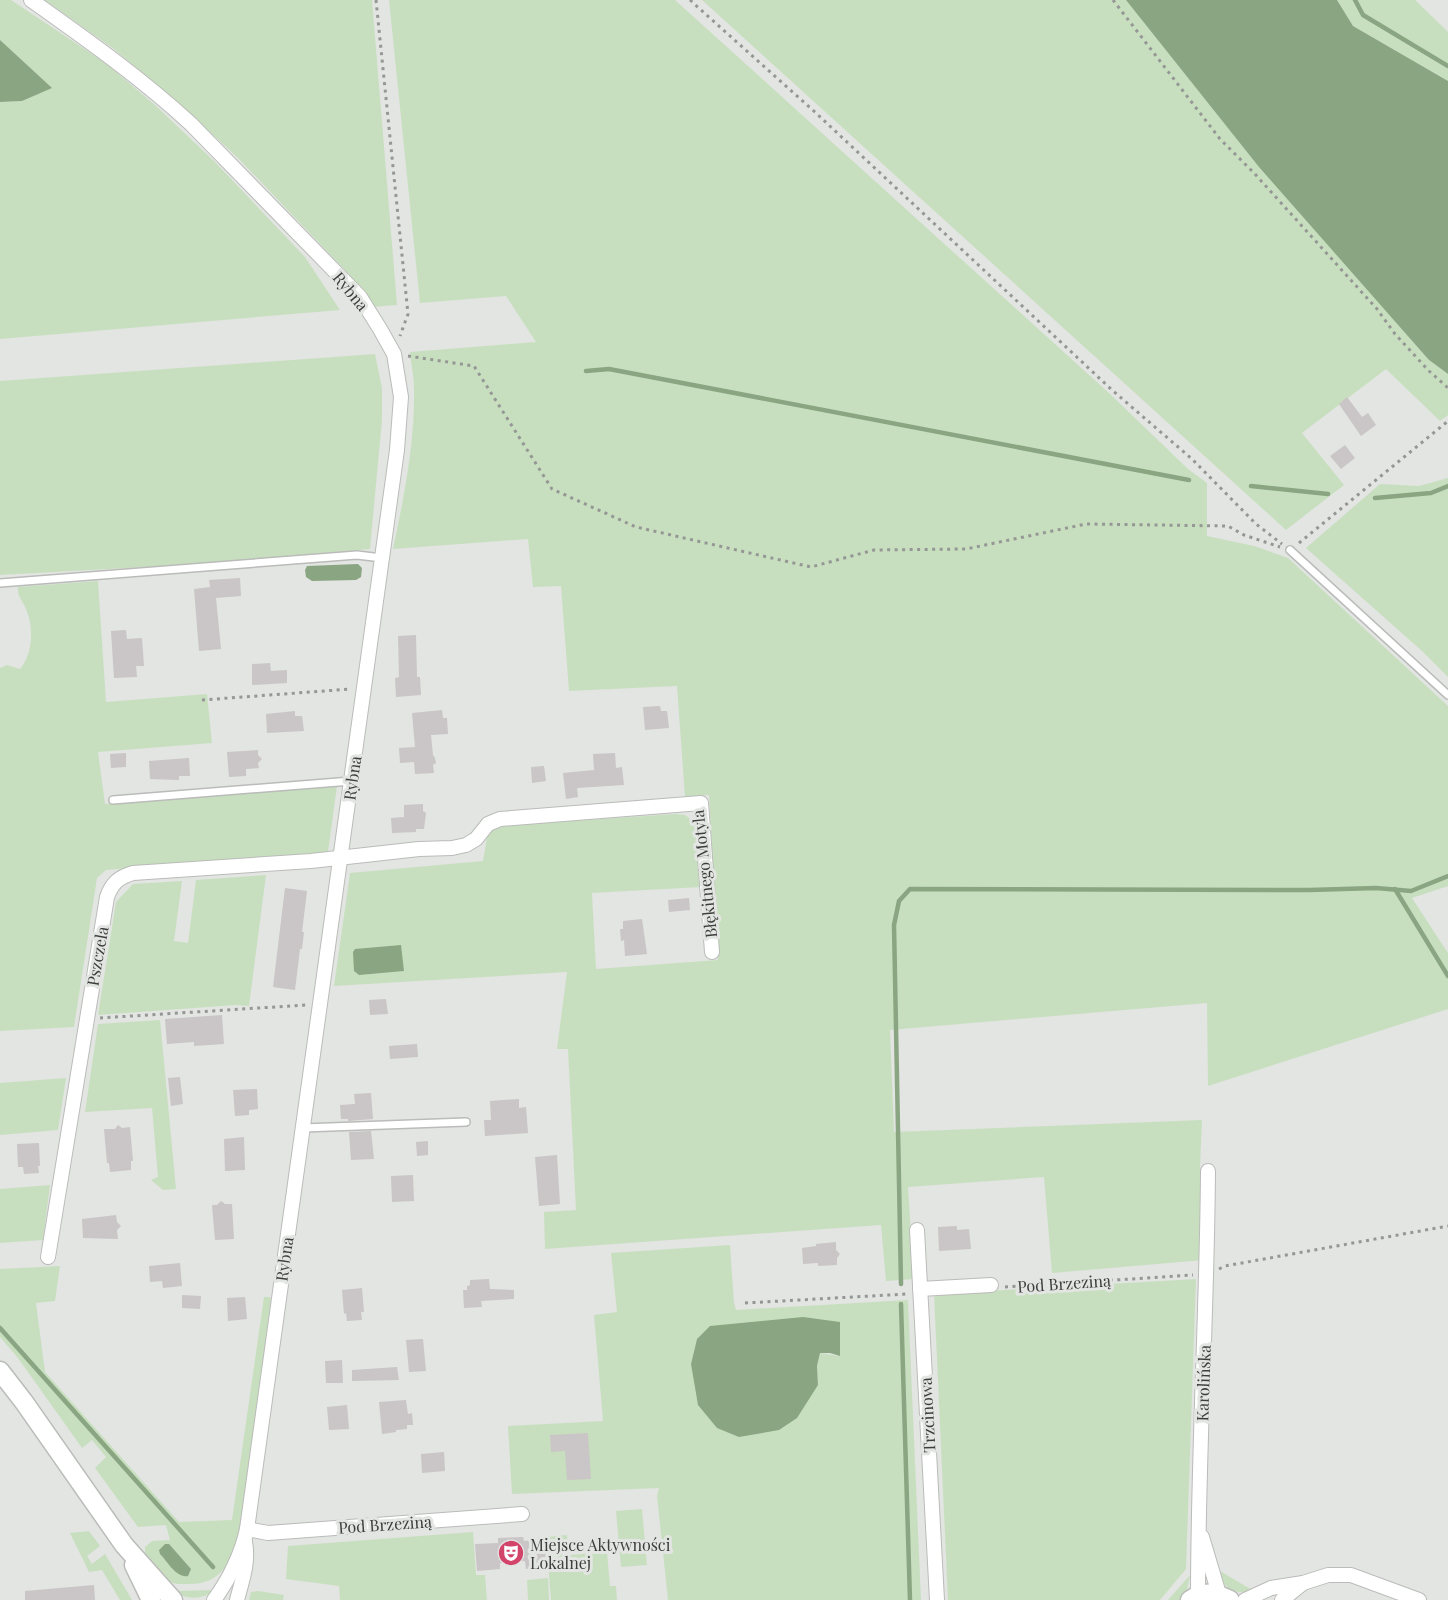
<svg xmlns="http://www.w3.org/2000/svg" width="1448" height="1600" viewBox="0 0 1448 1600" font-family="'Playfair Display',serif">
<rect width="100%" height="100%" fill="#e2e5e2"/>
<g fill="#c8dfbf" fill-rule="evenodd">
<path d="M0,0H11L104,62L155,105L216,163L305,257L340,310L0,339V102L22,101L51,88L0,40Z"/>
<path d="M45,0H372L397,305L372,307L343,268L237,157L179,104L114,49Z"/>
<path d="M389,0H675L1109,393L1188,469L1207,483V536L1254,546L1288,558L1448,706V886L1412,898L1448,953V1009L1208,1086L1207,1003L890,1030L894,1132L1202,1120L1200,1167L1204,1260L1052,1273L1044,1177L908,1187L914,1279L886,1281L881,1225L545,1249L544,1212L576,1210L568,1049H557L567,972L334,986L350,873L483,861L488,832L496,826L675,814L685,815L697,823L701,887L592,893L596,969L718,960L709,795L685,797L677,686L569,691L561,586L533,587L528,539L393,549C404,497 415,442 414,389C414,376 411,364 410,352L536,342L506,296L420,303Z"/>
<path d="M702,0H1127L1429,360L1448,374V415L1440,421L1386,369L1302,433L1344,485L1286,530Z"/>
<path d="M1337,0H1415L1448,32V81L1353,26Z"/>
<path d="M375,354L382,388V420L370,549L181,565L0,575V381Z"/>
<path d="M1448,478V677L1422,651L1306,548L1380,484L1419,486Z"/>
<path d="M98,581L106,702L207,694L212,743L98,752L105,804L337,786L328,852L106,870L97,878L74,1027L0,1031V668L7,665L20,669C33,654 34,627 26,609C23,601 17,597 18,587Z"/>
<path d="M266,875L249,1006L236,1005L98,1015L116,902L133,884L182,881L174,941L188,943L196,880Z"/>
<path d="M160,1020L176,1189L163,1190L151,1180L158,1177L152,1108L85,1112L98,1024Z"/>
<path d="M66,1078L58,1130L0,1135V1083Z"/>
<path d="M50,1185L43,1240L0,1243V1189Z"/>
<path d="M730,1245L734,1303L736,1310L908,1300L921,1600H668L657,1496L659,1488L512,1494L508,1426L603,1421L594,1315L617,1312L611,1253ZM840,1322V1356L820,1353L817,1366L818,1385L691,1364L697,1339Z"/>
<path d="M60,1266L55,1301L36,1303L45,1372L179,1522L232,1520L264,1297H270L271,1302L239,1535C231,1562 221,1584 190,1584C181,1584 175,1585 167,1580C158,1575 151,1564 145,1556V1547L152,1541L170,1540L166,1525L138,1527L95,1468L106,1457L92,1440L82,1448L18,1358L0,1337V1269Z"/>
<path d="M1196,1279L1186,1569L1160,1600H948L934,1294Z"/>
<path d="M642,1509L647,1565L621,1567L616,1511Z"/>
<path d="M89,1531L100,1546L87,1556L92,1564L105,1554L132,1600H120L102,1570L89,1572L70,1533Z"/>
<path d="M473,1532L476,1575H485L487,1600H340L339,1586L286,1579L288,1546Z"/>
<path d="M567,1535L569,1555L607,1552L610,1586H616L617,1600H551L546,1537Z"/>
<path d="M1220,1571L1252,1590C1237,1596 1221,1589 1220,1571Z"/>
<path d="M1190,1575L1187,1590L1179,1600H1168Z"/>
<path d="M548,1578L549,1600H528L527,1580Z"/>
<path d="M214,1590C204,1600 185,1600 175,1591Z"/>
<path d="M258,1591L284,1595L283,1600H249L251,1592Z"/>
</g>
<g fill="#8aa581">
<path d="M1126,0H1337L1353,26L1448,81V374L1429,360L1259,167Z"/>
<path d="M0,40L52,88L22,101L0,102Z"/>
<path d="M358,564L362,568L361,577L356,580L312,581L306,577L305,570L307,566Z"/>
<path d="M401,945L404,971L359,975L354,971L353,952L355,949Z"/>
<path d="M803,1317L840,1322V1356L830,1353H820L817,1366L818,1385L797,1418L779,1430L739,1437L717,1428L698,1405L691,1364L697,1339L710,1326Z"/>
<path d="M165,1544H169L191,1569L188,1576C176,1578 168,1562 160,1554L159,1550Z"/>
</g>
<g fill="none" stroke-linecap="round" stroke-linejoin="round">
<g stroke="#8aa581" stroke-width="4.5">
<path d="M1355,0L1363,15L1448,66"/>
<path d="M586,371L609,369L1189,480"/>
<path d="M1251,486L1328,494"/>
<path d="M1375,498L1431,493L1448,486"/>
<path d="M1395,889L1448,976"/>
<path d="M901,1284L894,925L899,901L910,889L1310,890L1376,888L1411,891L1448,876"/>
<path d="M901,1304L910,1600"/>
<path d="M0,1328L213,1567"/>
</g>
</g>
<g fill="#cac5c6">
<path d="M1347,397L1362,417L1368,413L1376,425L1361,436L1339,404Z"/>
<path d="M1345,445L1355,458L1341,469L1330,456Z"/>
<path d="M240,578L241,596L216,598L221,649L199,651L194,589L210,587L209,580Z"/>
<path d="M126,630L127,639L142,638L144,666H136L137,677L114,678L111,631Z"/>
<path d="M416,635L417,677H420L421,695L396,697L395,678L399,677L398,636Z"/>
<path d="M270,663L271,671L287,670V683L252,685V664Z"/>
<path d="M660,706L661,711H667L669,728L645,730L643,707Z"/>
<path d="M442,710L443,718H447L448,734L431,735L433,755L435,758L436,763L433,765L434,773L415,774L414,762L400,763L399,748L415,747L412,713Z"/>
<path d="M295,711V716H302L304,731L267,733L266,714Z"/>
<path d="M258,750V755L262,759L258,763L259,768L246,769V776L229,777L227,752Z"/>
<path d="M126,753V767L111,768L110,754Z"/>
<path d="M615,753L616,768L622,767L624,785L577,788L578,797L566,799L563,773L594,770L593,754Z"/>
<path d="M189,758L190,776H179V780L150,779L149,761Z"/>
<path d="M544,766L546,781L532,783L531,767Z"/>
<path d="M423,804V811L426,813L424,829H416V832L392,833L391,818L404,817V805Z"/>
<path d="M285,888L307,891L302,932H304L302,949H300L295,990L273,987Z"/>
<path d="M689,898L690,910L669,912L668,900Z"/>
<path d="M642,919L647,954L625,956L624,940L621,941L620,929H623V921Z"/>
<path d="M386,999L388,1014L370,1015L369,1000Z"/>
<path d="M222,1015L224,1044L194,1046V1042L167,1044L165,1019Z"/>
<path d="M417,1044L418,1057L390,1059L389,1046Z"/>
<path d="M180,1077L183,1104L171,1106L168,1078Z"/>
<path d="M257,1089L258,1109L249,1110V1115L235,1116L233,1090Z"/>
<path d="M371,1093L373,1119L348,1121V1119H341L340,1105L355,1104L354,1094Z"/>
<path d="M519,1099V1108L526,1107L528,1133L485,1136L484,1120H491L490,1101Z"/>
<path d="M118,1125L122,1128L130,1127L133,1161H131V1170L110,1172L109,1163H107L104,1129H115Z"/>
<path d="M371,1131L374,1159L351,1160L349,1132Z"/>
<path d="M244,1137L245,1170L225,1171L224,1139Z"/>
<path d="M428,1141V1155L417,1156L416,1142Z"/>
<path d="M39,1143L40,1166H38L39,1173L24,1174L23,1167H18L17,1144Z"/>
<path d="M557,1155L560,1204L539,1206L535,1157Z"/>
<path d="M413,1175L414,1201L392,1202L391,1176Z"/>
<path d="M221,1201L225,1204H232L234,1239L215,1240L212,1205H217Z"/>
<path d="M116,1215L117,1222L121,1226L117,1230L118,1239L83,1238L82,1219Z"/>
<path d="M957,1226V1230L969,1229L971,1249L939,1251L938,1227Z"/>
<path d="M836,1242V1250L840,1254L837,1258V1265L818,1266V1263L803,1264L802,1248L816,1246V1244Z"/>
<path d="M180,1263L182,1286L163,1288L162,1281L150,1282L149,1266Z"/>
<path d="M489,1279L490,1289L514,1290V1299L481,1301L482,1307L464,1308L463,1290H467V1286L470,1285V1280Z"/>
<path d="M362,1288L364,1312H361L362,1320L347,1321L346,1313L344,1314L342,1290Z"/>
<path d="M182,1295L201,1296L200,1309L182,1308Z"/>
<path d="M245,1297L247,1319L228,1321L227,1298Z"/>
<path d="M423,1339L426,1371L409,1372L406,1340Z"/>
<path d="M342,1360L343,1383H326L325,1361Z"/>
<path d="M397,1367L399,1380L352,1381V1370Z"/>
<path d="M406,1400L408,1414L412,1413L413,1425H407V1429L396,1430V1432L382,1434L379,1402Z"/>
<path d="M347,1405L349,1429L329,1430L327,1407Z"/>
<path d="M588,1433L591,1479L567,1480L565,1451L551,1452L550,1435Z"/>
<path d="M444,1452L445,1471L422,1473L421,1454Z"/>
<path d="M523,1537L524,1541L546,1539L548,1568L526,1569L525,1561L500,1563V1569L477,1571L475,1544L498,1543V1538Z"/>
<path d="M94,1585L95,1600H25V1591Z"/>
</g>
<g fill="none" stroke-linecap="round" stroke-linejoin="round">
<g stroke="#babcb9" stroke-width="10">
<g id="service">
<path d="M1290,550L1448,695"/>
<path d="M0,583L357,555L382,558"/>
<path d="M113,800L351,781"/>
<path d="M303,1128L466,1122"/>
</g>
</g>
<g stroke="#babcb9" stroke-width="16">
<g id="minor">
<path d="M31,0C86,39 141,78 191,124L360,297L380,329L394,354L401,397L397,450L247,1529C242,1553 229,1580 214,1600"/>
<path d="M917,1230L937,1600"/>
<path d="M48,1257L107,897C112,883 119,877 133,873L311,861L419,849L452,848L466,845L476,839L488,824L500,819L701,803L712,952"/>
<path d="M920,1289L991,1285"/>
<path d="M247,1529L268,1533L522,1514"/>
<path d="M1202,1537L1219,1594"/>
<path d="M1198,1596C1198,1454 1207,1313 1208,1171"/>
<path d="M237,1600C242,1581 249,1562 245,1542"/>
<path d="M1245,1600L1271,1588L1303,1583L1328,1575H1351L1419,1600"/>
<path d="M1282,1600L1303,1583"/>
</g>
</g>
<g stroke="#babcb9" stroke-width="21">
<g id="tertiary">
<path d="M0,1371L24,1402L124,1545L173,1600"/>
<path d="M134,1565L151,1600"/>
<path d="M1190,1600C1204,1591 1215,1592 1230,1600"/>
</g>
</g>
<g stroke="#959795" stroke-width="3" stroke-dasharray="3 4.5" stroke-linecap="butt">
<path d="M376,0L408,314L400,336"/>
<path d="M690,0L817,114L1112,390L1192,459L1256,524L1282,544"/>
<path d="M1113,0L1220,139L1254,173L1377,309L1395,334L1429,371L1448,388"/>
<path d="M408,356L474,366L552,489L636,527L811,567L874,550L966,549L1086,524L1228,526L1244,535L1280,547"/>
<path d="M1299,543L1448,421"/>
<path d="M202,700L351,689"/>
<path d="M100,1018L306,1005"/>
<path d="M1219,1269L1225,1266L1448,1226"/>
<path d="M1005,1287L1193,1275"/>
<path d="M745,1303L907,1294"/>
</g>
<use href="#service" stroke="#fff" stroke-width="7"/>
<use href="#minor" stroke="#fff" stroke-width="14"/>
<use href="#tertiary" stroke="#fff" stroke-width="18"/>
</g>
<defs>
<g id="theatre-disc" transform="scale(1.35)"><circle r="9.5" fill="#d3446b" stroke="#e2e5e2"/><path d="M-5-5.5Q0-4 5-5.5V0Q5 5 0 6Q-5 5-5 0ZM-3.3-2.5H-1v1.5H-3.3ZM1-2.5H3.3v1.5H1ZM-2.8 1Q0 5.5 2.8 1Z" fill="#fff"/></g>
</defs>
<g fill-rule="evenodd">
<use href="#theatre-disc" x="511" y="1553"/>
</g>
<g text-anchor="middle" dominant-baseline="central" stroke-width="6" stroke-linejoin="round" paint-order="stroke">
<g font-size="16" fill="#3c3d3c" stroke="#e2e5e2">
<text transform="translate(351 291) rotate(50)">Rybna</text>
<text transform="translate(352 778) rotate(-82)">Rybna</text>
<text transform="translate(704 874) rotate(-96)">Błękitnego Motyla</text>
<text transform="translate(97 956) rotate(-80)">Pszczela</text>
<text transform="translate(284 1259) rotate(-82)">Rybna</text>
<text transform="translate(1064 1283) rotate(-4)">Pod Brzeziną</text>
<text transform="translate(1203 1383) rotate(-88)">Karolińska</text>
<text transform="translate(927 1415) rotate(-93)">Trzcinowa</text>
<text transform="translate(385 1524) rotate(-4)">Pod Brzeziną</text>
</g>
<g font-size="16" fill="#3c3d3c" stroke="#e2e5e2" text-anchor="start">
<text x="530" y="1544">Miejsce Aktywności<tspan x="530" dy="18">Lokalnej</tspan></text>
</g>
</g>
</svg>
